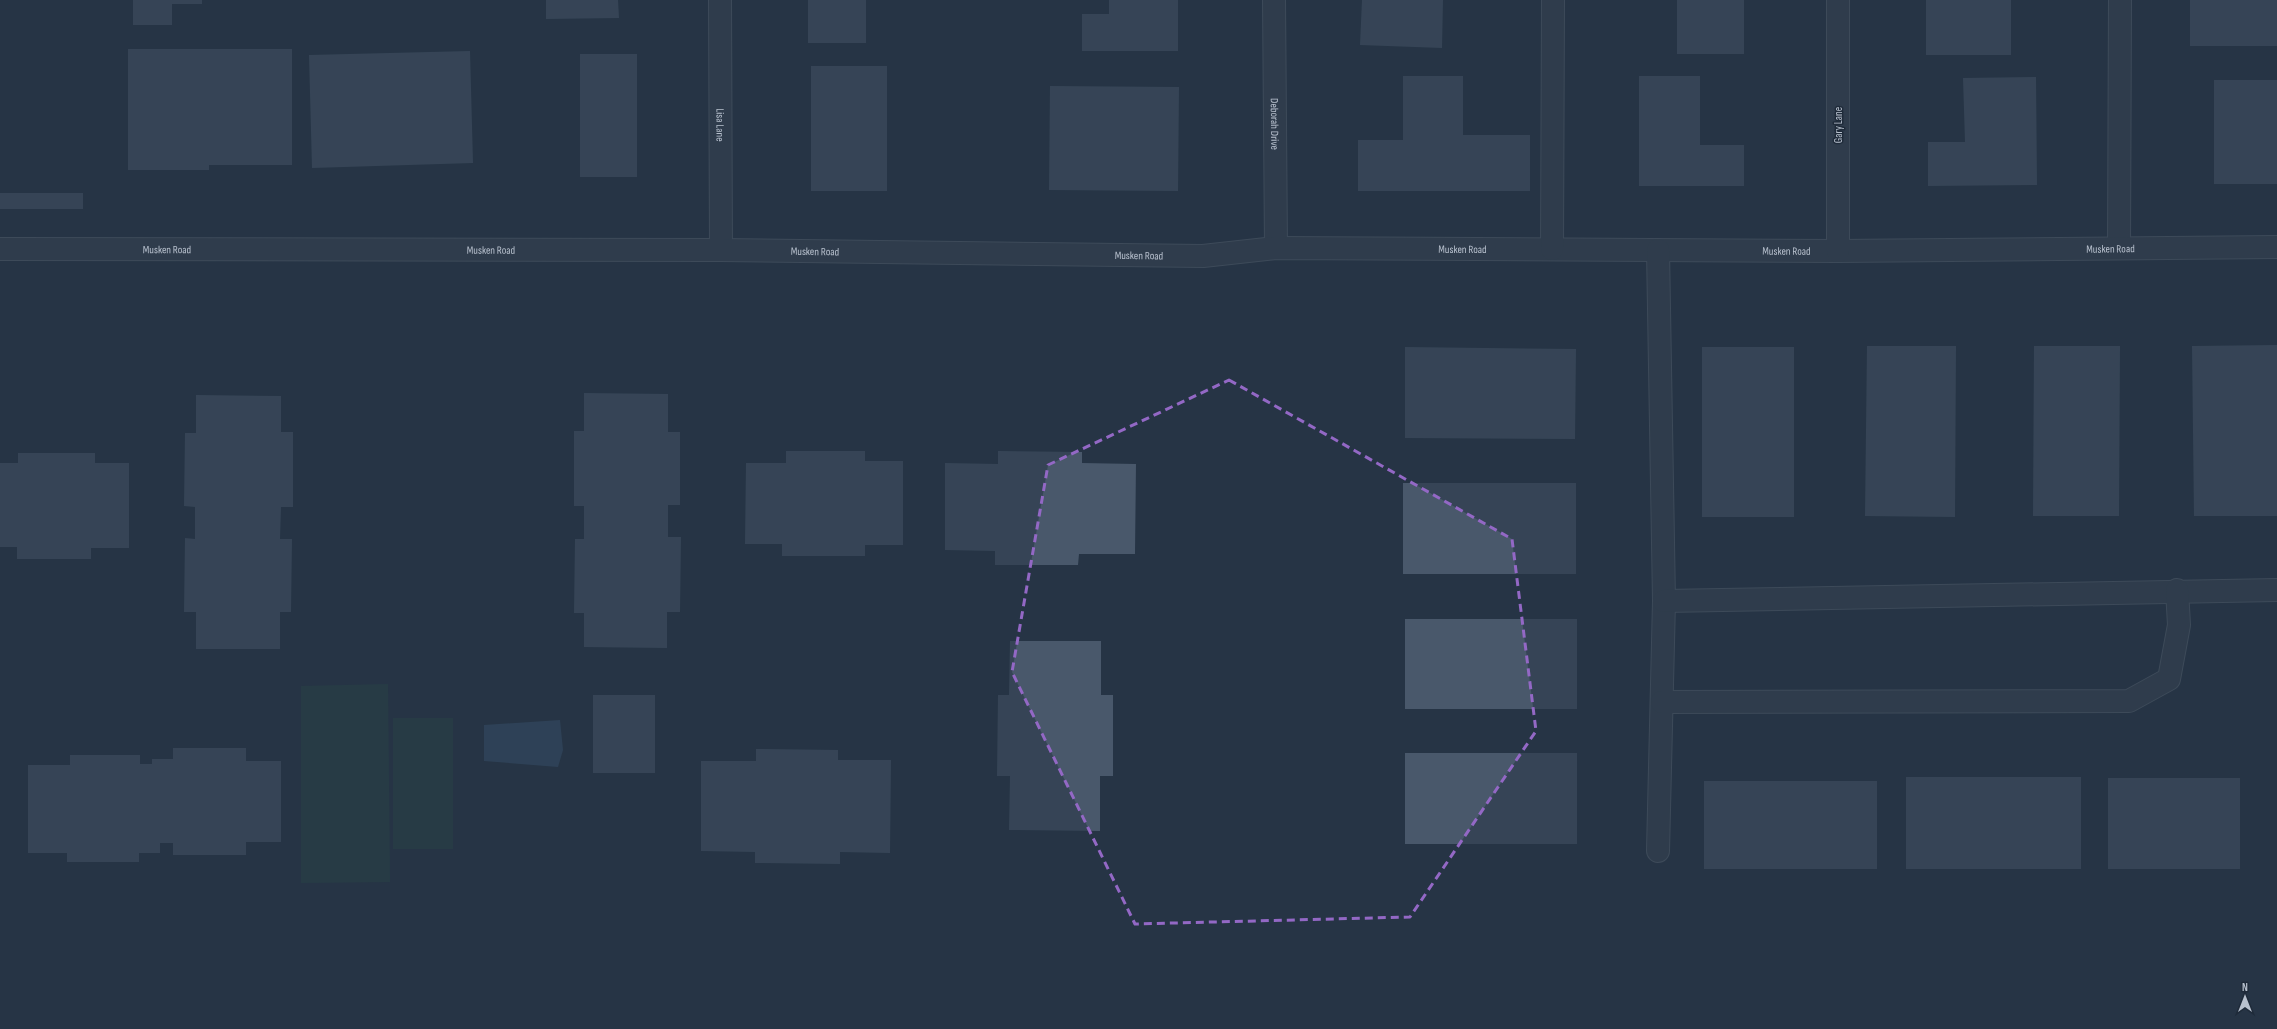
<svg xmlns="http://www.w3.org/2000/svg" width="2277" height="1029" viewBox="0 0 2277 1029" font-family="'Sofia Sans Condensed',sans-serif">
<rect width="100%" height="100%" fill="#263445"/>
<g fill="#284446">
<path d="M388,684L390,882L301,883V686Z"/>
<rect x="393" y="718" width="60" height="131"/>
</g>
<path fill="#38516d" d="M560,720L563,750L558,767L484,761V725Z"/>
<g fill="#49586b">
<path d="M133,0H202V4H172V25H133Z"/>
<path d="M546,0H618L619,18L546,19Z"/>
<rect x="808" y="0" width="58" height="43"/>
<path d="M1109,0H1178V51H1082V14H1109Z"/>
<path d="M1362,0H1443L1442,48L1360,45Z"/>
<rect x="1677" y="0" width="67" height="54"/>
<rect x="1926" y="0" width="85" height="55"/>
<rect x="2190" y="0" width="87" height="46"/>
<path d="M128,49H292V165H209V170H128Z"/>
<path d="M470,51L473,163L312,168L309,55Z"/>
<rect x="580" y="54" width="57" height="123"/>
<rect x="811" y="66" width="76" height="125"/>
<path d="M1403,76H1463V135H1530V191H1358V140H1403Z"/>
<path d="M1639,76H1700V145H1744V186H1639Z"/>
<path d="M2036,77L2037,185L1928,186V142H1965L1963,78Z"/>
<rect x="2214" y="80" width="63" height="104"/>
<path d="M1050,86L1179,87L1178,191L1049,190Z"/>
<rect x="0" y="193" width="83" height="16"/>
<path d="M2277,345V516H2194L2192,346Z"/>
<path d="M1867,346H1956L1955,517L1865,516Z"/>
<path d="M2034,346H2120L2119,516H2033Z"/>
<path d="M1405,347L1576,349L1575,439L1405,438Z"/>
<rect x="1702" y="347" width="92" height="170"/>
<path d="M584,393L668,394V432H680V505H668V537H681L680,612H667V648L584,647V613H574L575,539H584V506H574V431H584Z"/>
<path d="M196,395L281,396V432H293V507H281L280,539H292L291,612H280V649H196V612H184L185,538L195,539V507L184,506L185,433H196Z"/>
<path d="M786,451H865V461H903V545H865V556H782V544H745L746,463H786Z"/>
<path d="M998,451L1082,452V463L1136,464L1135,554H1079L1078,565H995V551L945,550V463L998,464Z"/>
<path d="M18,453H95V463H129V548H91V559H17V547H0V463H18Z"/>
<rect x="1403" y="483" width="173" height="91"/>
<rect x="1405" y="619" width="172" height="90"/>
<path d="M1010,641H1101V695H1113V776H1100V831L1009,830L1010,776H997L998,695H1009Z"/>
<rect x="593" y="695" width="62" height="78"/>
<path d="M173,748H246V761H281V842H246V855H173V843H160V853H139V862H67V853H28V765H70V755H140V764H152V759H173Z"/>
<path d="M756,749L838,750V760H891L890,853L840,852V864L755,863V852L701,851V761H756Z"/>
<rect x="1405" y="753" width="172" height="91"/>
<rect x="1906" y="777" width="175" height="92"/>
<rect x="2108" y="778" width="132" height="91"/>
<rect x="1704" y="781" width="173" height="88"/>
</g>
<g fill="none" stroke-linecap="round" stroke-linejoin="round">
<g stroke="#596472" stroke-width="24">
<g id="minor">
<path id="s1" d="M720,0L721,250"/>
<path id="s2" d="M1274,0L1276,248"/>
<path d="M2119,248L2120,0"/>
<path id="s3" d="M0,249L721,250L1203,256L1276,248L1838,251L2277,247"/>
<path d="M1552,249L1553,0"/>
<path d="M1658,250L1664,601L1658,851"/>
<path d="M1838,251V0"/>
<path d="M1664,601L2277,590"/>
<path d="M1662,702L2129,701L2169,679L2179,625L2177,590"/>
</g>
</g>
<use href="#minor" stroke="#3a4654" stroke-width="22"/>
</g>
<path d="M0 0H2277V1029H0ZM1229,380L1512,539L1536,731L1410,917L1135,924L1012,672L1048,465Z" fill="#263445" fill-opacity=".55" fill-rule="evenodd"/>
<path fill="none" stroke="#9368c5" stroke-width="3" stroke-dasharray="8 5" stroke-linejoin="round" d="M1229,380L1512,539L1536,731L1410,917L1135,924L1012,672L1048,465Z"/>
<g text-anchor="middle" dominant-baseline="central" stroke-width="3" stroke-linejoin="round" paint-order="stroke">
<g font-size="11" fill="#b8c1ce" stroke="#1f2b3a">
<text stroke="none"><textPath href="#s2" startOffset="124">Deborah Drive</textPath></text>
<text stroke="none"><textPath href="#s1" startOffset="125">Lisa Lane</textPath></text>
<text transform="translate(1838 125) rotate(-90)">Gary Lane</text>
<text stroke="none"><textPath href="#s3" startOffset="167">Musken Road</textPath></text>
<text stroke="none"><textPath href="#s3" startOffset="1463">Musken Road</textPath></text>
<text stroke="none"><textPath href="#s3" startOffset="2111">Musken Road</textPath></text>
<text stroke="none"><textPath href="#s3" startOffset="491">Musken Road</textPath></text>
<text stroke="none"><textPath href="#s3" startOffset="815">Musken Road</textPath></text>
<text stroke="none"><textPath href="#s3" startOffset="1787">Musken Road</textPath></text>
<text stroke="none"><textPath href="#s3" startOffset="1139">Musken Road</textPath></text>
</g>
</g>
<g transform="translate(2245 997)" stroke="#1f2b3a" stroke-width="3" paint-order="stroke">
<path d="M0-3L7 15L0 10L-7 15Z" fill="#b8c1ce"/>
<text y="-6" font-size="11" font-weight="bold" text-anchor="middle" fill="#b8c1ce">N</text>
</g>
</svg>
